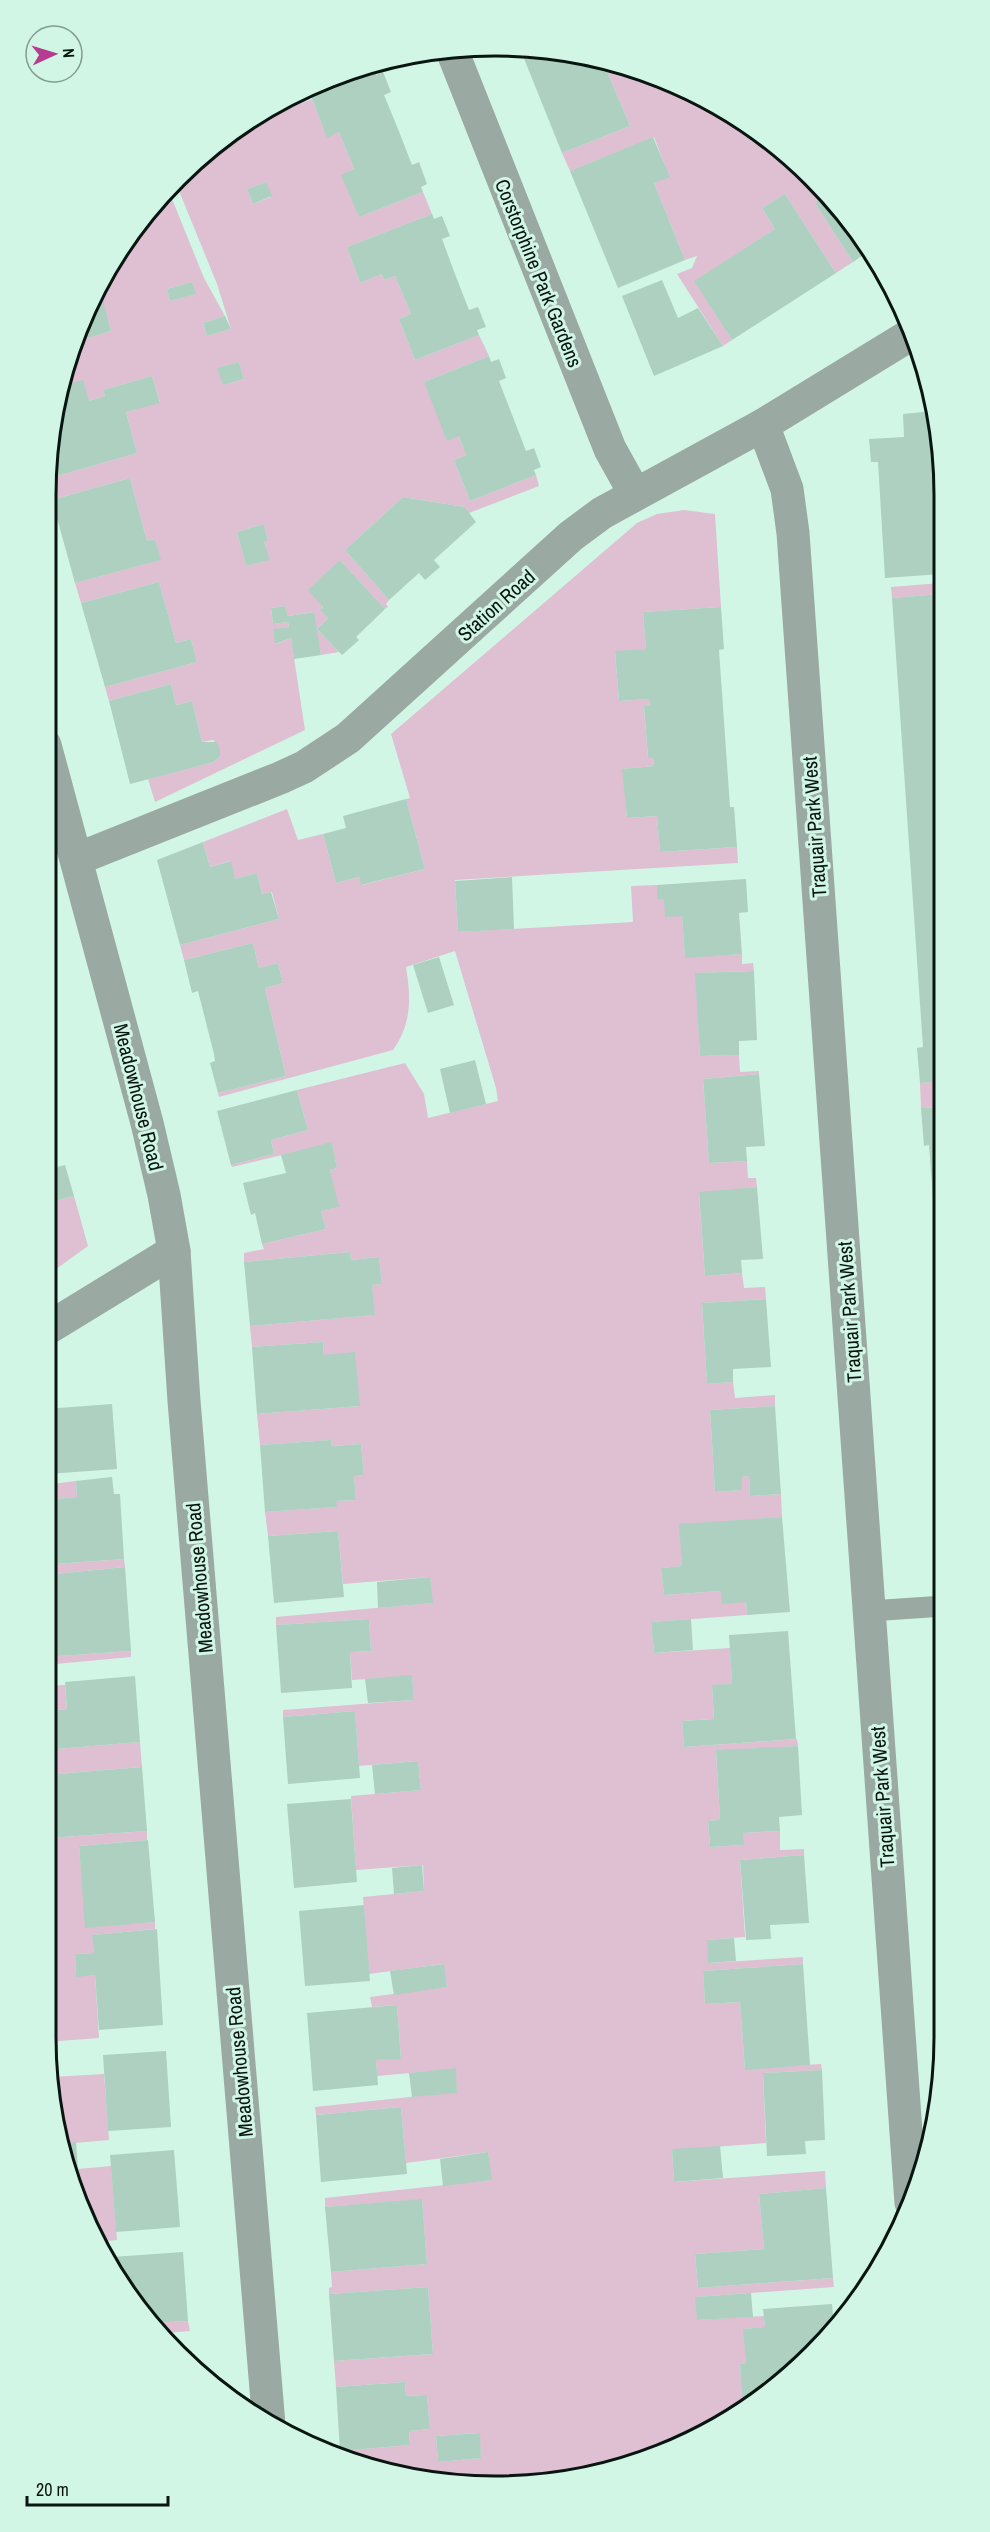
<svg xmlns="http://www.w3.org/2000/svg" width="990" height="2532" viewBox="0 0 990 2532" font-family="'Archivo Narrow',sans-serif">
<rect width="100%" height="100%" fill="#d2f6e5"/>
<g fill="#dfbfd2" fill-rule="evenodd">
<path d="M602,59L612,60L745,121L828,194L815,203L853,262L836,273L785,194L762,208L775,229L695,281L732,340L723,346L677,274L692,268L697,256L685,260L654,183L669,176L654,137L570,171L562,153L630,126Z"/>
<path d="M312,99L327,137L339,132L354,169L342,175L359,217L423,192L432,214L347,247L360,283L382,274L384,280L395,276L411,314L399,319L415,360L479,335L489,356L424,382L459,436L466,455L454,460L470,501L536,475L539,486L469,513L465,507L403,497L345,550L389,600L386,604L388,607L385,609L340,560L321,610L328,618L317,629L339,652L321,655L313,612L288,616L285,606L271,608L273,624L288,622L289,627L273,630L276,644L291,638L305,730L155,802L148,779L214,762L220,756V748L213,740L202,742L192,701L176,705L171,684L109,701L105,687L197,662L191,639L176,643L159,582L81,603L75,583L160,560L155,539L147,541L130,478L52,500L47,479L137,453L126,412L160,402L152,376L103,390L105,396L89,401L59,387L66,363L78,360L73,344L76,336L86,334L88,338L111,331L98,285L138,221L168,189L204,278L225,316L203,323L207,336L231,329L217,284L175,181L187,168L202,162L200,156L240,127ZM266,182L271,197L253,204L247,189ZM192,282L195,294L170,301L167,289ZM239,362L244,379L223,385L218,368ZM264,524L268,541L264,542L269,560L246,566L237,532Z"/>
<path d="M684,510L715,514L721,607L643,612L646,649L615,652L619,701L649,699L650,706L644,707L648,758H653L654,766L623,769L627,818L657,816L660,852L737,847L738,863L455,880L458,932L633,922L631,886L657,885V899H664L682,916L685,957L742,954V964L753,963L754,971L696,973L700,1056L739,1055L740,1072L759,1071V1074L703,1079L709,1163L747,1161L748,1178H756L757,1187L699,1193L705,1276L742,1273L744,1288L765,1287L766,1299L702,1303L707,1384L733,1382L735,1398L775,1395V1406L710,1410L715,1492L741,1490L742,1477L749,1476L750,1496L781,1494L782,1517L680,1525L682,1566L661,1568L664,1595L721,1591L746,1602L747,1615L651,1622L654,1653L730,1648L732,1684L712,1686L714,1719L682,1721L684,1747L797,1739L798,1746L716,1751L720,1820L708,1821L710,1847L743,1845V1833L780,1831V1850L804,1849V1855L740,1860L745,1937L707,1940L709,1963L803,1957V1964L703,1971L705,2004L740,2002L745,2069L821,2064L822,2070L763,2073L766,2143L672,2150L674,2182L825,2171L826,2188L759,2194L764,2249L695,2254L698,2288L833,2278L834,2287L696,2297L697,2320L764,2316L765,2327L744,2329L746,2363L740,2364L742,2400L758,2399L745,2411L668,2453L583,2478L436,2483L412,2478V2470L389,2472L341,2459L340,2451L410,2445L409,2431L430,2429L427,2395L406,2396L405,2382L336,2387L334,2361L433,2354L428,2287L329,2294V2288L332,2287L331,2272L427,2264L422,2200L325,2207V2198L491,2180L488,2152L406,2163L401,2107L316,2115L315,2107L457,2092L455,2069L377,2076L376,2060L401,2058L397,2005L372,2007L370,1997L447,1987L443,1964L369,1974L363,1897L424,1891L423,1865L356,1870L351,1796L421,1790L418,1761L359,1766L355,1711L283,1717V1710L414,1700L412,1676L352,1680L350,1652L371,1651L369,1619L276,1625V1617L432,1603L430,1577L343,1584L338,1531L268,1536L265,1512L336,1507V1501L356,1500L354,1476L364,1475L361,1444L332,1446L331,1440L260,1445L257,1414L360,1406L324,1355L323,1342L252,1347L250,1326L374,1315L372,1285L382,1284L379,1257L351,1260L350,1252L244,1262V1253L264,1249L262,1244L326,1229L321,1211L338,1207L330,1170L337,1168L332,1143L232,1167L231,1165L274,1154L271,1140L308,1130L297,1090L405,1063L424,1094L428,1118L498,1101L496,1088L455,951L406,967C411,998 412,1023 393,1050L219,1097L218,1093L286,1076L265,988L283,983L278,963L259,968L253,943L184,960L180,945L279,919L272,892L262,894L257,873L235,879L230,861L210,867L203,842L287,809L298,840L323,834L336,883L359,877L362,885L425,869L406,799L410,798L391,734L637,523L657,514ZM479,2433L481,2458L438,2462L436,2436Z"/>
<path d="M941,583V594L892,598L891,587Z"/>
<path d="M943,1081V1107L921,1108L920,1083Z"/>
<path d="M74,1196L88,1246L45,1277V1204Z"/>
<path d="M76,1481L77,1497L45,1500V1485Z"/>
<path d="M45,1520H51L55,1564L124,1559L125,1567L45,1575Z"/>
<path d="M131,1651V1657L45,1665V1657Z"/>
<path d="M65,1685L67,1709L45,1711V1686Z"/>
<path d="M140,1742L142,1767L45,1775V1750Z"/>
<path d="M45,1802L48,1838L147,1831V1840L79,1846L86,1927L155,1922V1929L93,1935L94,1953L75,1954L76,1976L95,1975L99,2038L46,2042L45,1964L49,1963L45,1938Z"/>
<path d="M104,2074L109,2140L63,2144L52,2077Z"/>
<path d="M111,2166L117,2240L96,2242L69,2182L67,2170Z"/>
<path d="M188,2321L190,2331L157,2334L149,2323Z"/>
</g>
<g fill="#add0c0">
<path d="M519,46L602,59L630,126L562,153Z"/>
<path d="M374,70L376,75L383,72L391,92L384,95L398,129L412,165L419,162L427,184L421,187L423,192L359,217L341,175L354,169L339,132L327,138L311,96Z"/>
<path d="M264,110L266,116L243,125Z"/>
<path d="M653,137L670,177L654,183L685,260L618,288L570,171Z"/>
<path d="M200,156L202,162L187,168L199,156Z"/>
<path d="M266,182L272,196L253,204L247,189Z"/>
<path d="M785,194L836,273L732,340L694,281L775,229L762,208Z"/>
<path d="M828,194L869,251L853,262L815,203Z"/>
<path d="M432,214L434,219L442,216L450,236L442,239L455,274L469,310L478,307L486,327L477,330L479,335L415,360L399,319L411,314L395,276L384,280L382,274L360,283L347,247Z"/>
<path d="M662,280L678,318L698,308L723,346L654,376L622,296Z"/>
<path d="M192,282L196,294L170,301L167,289Z"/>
<path d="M99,285L111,331L88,338L86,334L76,336Z"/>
<path d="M225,316L231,329L207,336L203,323Z"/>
<path d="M73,344L78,360L66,363Z"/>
<path d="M489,356L491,362L499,359L506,378L499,381L526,451L534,448L541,467L534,470L536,475L470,501L454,460L466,455L459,436L447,441L424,382Z"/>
<path d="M239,362L244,379L223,385L217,368Z"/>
<path d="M152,376L160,403L126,412L137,453L47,479L59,387L83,380L89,401L105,396L103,390Z"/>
<path d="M934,411L941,436V574L885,578L878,462H871L869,439L904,437L903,414Z"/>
<path d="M130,478L147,541L155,539L161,560L75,583L52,500Z"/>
<path d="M403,497L465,507L476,522L434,560L440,567L425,580L419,573L389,600L345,550Z"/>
<path d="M264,524L268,541L264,542L270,560L246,566L237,532Z"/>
<path d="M340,560L385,609L356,637L359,640L342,655L317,629L328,618L320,610L323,607L308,590Z"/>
<path d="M159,582L176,643L191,639L197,662L105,687L81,603Z"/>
<path d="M941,594L943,1081L920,1083L917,1048L923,1047L892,598Z"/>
<path d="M285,606L288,616L314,612L321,655L294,659L291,638L275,644L273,629L289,627L288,622L273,624L271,608Z"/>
<path d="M721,607L724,649L719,650L730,807H734L737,847L660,852L657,816L627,818L622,769L654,766L653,758H648L644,706H650L649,699L619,701L615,651L646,649L643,612Z"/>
<path d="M171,684L176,705L192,701L202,742H216L220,748V756L214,762L130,784L109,701Z"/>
<path d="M406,799L425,869L361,885L359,877L336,883L323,834L346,828L343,816Z"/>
<path d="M203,842L210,867L231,861L235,879L257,873L262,894L271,892L279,919L180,945L157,860Z"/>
<path d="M512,877L514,929L458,932L455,881Z"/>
<path d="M746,879L748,912L739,913L742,954L685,958L682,916L665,917L664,899H657V885Z"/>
<path d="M253,943L259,968L278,963L283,983L265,988L286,1076L218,1093L210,1063L215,1061L214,1054L198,991L192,993L184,960Z"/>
<path d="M439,957L454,1005L428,1013L413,965Z"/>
<path d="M754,971L757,1040L739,1041V1055L700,1056L695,973Z"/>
<path d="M475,1060L486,1104L450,1113L440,1069Z"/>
<path d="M759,1074L765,1146L746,1147L747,1161L709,1163L703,1079Z"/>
<path d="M297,1090L308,1130L271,1140L274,1154L231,1165L217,1111Z"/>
<path d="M943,1107V1318H942L929,1145L924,1146L921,1108Z"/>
<path d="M45,1140L53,1168L65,1165L74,1196L45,1204Z"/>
<path d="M332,1142L337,1168L330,1170L339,1207L321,1211L326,1229L262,1244L255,1213L251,1215L243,1183L286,1173L281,1155Z"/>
<path d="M757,1187L763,1259L741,1260L742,1273L705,1276L699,1192Z"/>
<path d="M350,1252L351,1260L379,1257L382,1284L372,1285L375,1315L250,1326L244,1262Z"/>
<path d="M766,1299L771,1367L733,1369V1382L707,1384L702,1303Z"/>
<path d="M323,1342L324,1355L355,1352L360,1406L257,1414L252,1347Z"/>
<path d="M112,1404L117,1469L47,1474L45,1409Z"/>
<path d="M775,1406L781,1494L750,1496L749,1476L742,1477V1490L715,1492L710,1410Z"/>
<path d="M331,1440L332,1446L361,1444L364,1475L354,1476L356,1500L336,1501L337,1507L265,1512L260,1445Z"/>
<path d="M112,1477L114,1494H120L124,1559L55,1564L51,1520H45V1500L77,1497L76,1481Z"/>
<path d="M782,1517L790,1612L747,1615L746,1602L722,1604L721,1591L664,1595L661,1568L682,1566L679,1524Z"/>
<path d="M338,1531L344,1597L274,1603L268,1536Z"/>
<path d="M125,1567L131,1651L45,1657V1575Z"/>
<path d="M430,1577L433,1603L378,1608L377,1582Z"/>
<path d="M369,1619L371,1651L350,1652L352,1688L281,1693L276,1625Z"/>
<path d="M691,1619L693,1650L654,1653L651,1622Z"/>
<path d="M788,1631L796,1739L684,1747L682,1721L714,1719L712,1685L732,1684L729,1635Z"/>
<path d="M412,1675L414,1700L368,1703L365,1679Z"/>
<path d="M135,1676L140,1742L45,1750V1711L67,1709L65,1682Z"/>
<path d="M355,1711L360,1778L288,1784L283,1717Z"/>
<path d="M798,1746L802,1815L779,1817L780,1831L743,1833L744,1845L710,1847L708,1821L720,1820L716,1750Z"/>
<path d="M418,1761L421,1790L375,1794L372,1765Z"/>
<path d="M142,1767L147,1831L48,1838L45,1775Z"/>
<path d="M351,1799L357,1882L294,1888L287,1804Z"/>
<path d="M148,1840L155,1922L85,1928L79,1846Z"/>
<path d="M804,1855L809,1923L770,1925L771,1939L746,1940L740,1860Z"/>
<path d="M422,1865L424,1891L394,1894L392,1868Z"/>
<path d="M364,1905L370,1981L305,1986L299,1911Z"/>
<path d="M157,1929L163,2025L99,2030L95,1975L76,1977L75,1954L94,1953L92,1935Z"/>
<path d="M47,1937L49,1963L45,1964V1938Z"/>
<path d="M734,1938L736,1961L708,1963L707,1940Z"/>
<path d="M444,1964L447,1987L394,1995L390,1971Z"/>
<path d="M803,1964L810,2065L745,2070L740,2002L705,2004L703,1971Z"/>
<path d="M397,2005L401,2059L376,2060L378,2085L313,2091L307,2013Z"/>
<path d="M166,2051L171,2127L108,2131L103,2055Z"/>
<path d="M456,2068L457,2093L412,2097L409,2073Z"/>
<path d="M822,2070L825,2140L805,2141L806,2154L767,2156L763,2073Z"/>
<path d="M401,2107L407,2174L321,2182L316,2115Z"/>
<path d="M76,2142L78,2169L67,2170L63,2144Z"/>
<path d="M720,2146L723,2178L674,2182L672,2149Z"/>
<path d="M174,2150L180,2227L116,2232L110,2155Z"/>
<path d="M488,2152L492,2180L443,2186L440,2159Z"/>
<path d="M826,2188L833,2278L698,2288L695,2254L764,2249L759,2194Z"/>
<path d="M422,2199L427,2264L331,2272L325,2207Z"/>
<path d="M183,2252L188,2321L149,2323L113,2272L112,2257Z"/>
<path d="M428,2287L433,2354L334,2361L329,2294Z"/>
<path d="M751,2293L753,2317L697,2320L695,2297Z"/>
<path d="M832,2304L834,2328L758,2399L742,2400L740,2364L746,2363L743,2329L765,2327L763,2309Z"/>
<path d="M192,2351L193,2363L179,2352Z"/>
<path d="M405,2382L406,2396L427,2395L430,2429L409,2431L410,2445L340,2451L336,2387Z"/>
<path d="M480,2433L481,2458L438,2462L436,2436Z"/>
<path d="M412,2470V2478L390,2472Z"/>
</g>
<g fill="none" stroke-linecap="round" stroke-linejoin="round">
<path stroke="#9aa9a2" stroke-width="21" d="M870,1611L944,1606"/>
<g stroke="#9aa9a2" stroke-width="33">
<path d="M451,48L610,449L635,494"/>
<path d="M763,425L787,489L793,533L911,2203"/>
<path d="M45,745L147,1123L164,1195L174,1251L184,1401L269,2425"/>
<path d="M77,859L280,778L304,767L348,738L571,536L602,513L763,425L910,335"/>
<path d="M45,1330L174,1251"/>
</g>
</g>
<g text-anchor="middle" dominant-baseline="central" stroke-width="6" stroke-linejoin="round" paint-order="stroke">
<g font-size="20" fill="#081510" stroke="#d2f6e5">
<text transform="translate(539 273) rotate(68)">Corstorphine Park Gardens</text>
<text transform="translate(496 605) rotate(-42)">Station Road</text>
<text transform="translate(814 827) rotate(-94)">Traquair Park West</text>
<text transform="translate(139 1097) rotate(76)">Meadowhouse Road</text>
<text transform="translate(849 1312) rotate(-94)">Traquair Park West</text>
<text transform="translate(199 1578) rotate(-95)">Meadowhouse Road</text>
<text transform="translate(882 1797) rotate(-94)">Traquair Park West</text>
<text transform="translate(239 2062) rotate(-95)">Meadowhouse Road</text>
</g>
</g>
<path d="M0 0H990V2532H0ZM495 56H495A439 439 0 0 1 934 495V2037A439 439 0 0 1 495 2476H495A439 439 0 0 1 56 2037V495A439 439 0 0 1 495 56Z" fill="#d2f6e5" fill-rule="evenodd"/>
<path fill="none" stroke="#081510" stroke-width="3" d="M495 56H495A439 439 0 0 1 934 495V2037A439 439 0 0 1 495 2476H495A439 439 0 0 1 56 2037V495A439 439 0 0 1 495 56Z"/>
<g transform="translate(54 54) rotate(86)"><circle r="28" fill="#d2f6e5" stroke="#819c90" stroke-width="1.5"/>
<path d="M0-4.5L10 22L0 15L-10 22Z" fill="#b53c90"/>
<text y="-9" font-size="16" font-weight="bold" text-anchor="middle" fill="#081510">N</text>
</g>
<path d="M27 2496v9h141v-9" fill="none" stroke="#081510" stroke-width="3"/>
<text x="36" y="2496" font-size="18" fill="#081510" stroke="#d2f6e5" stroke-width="4.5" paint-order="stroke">20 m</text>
</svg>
